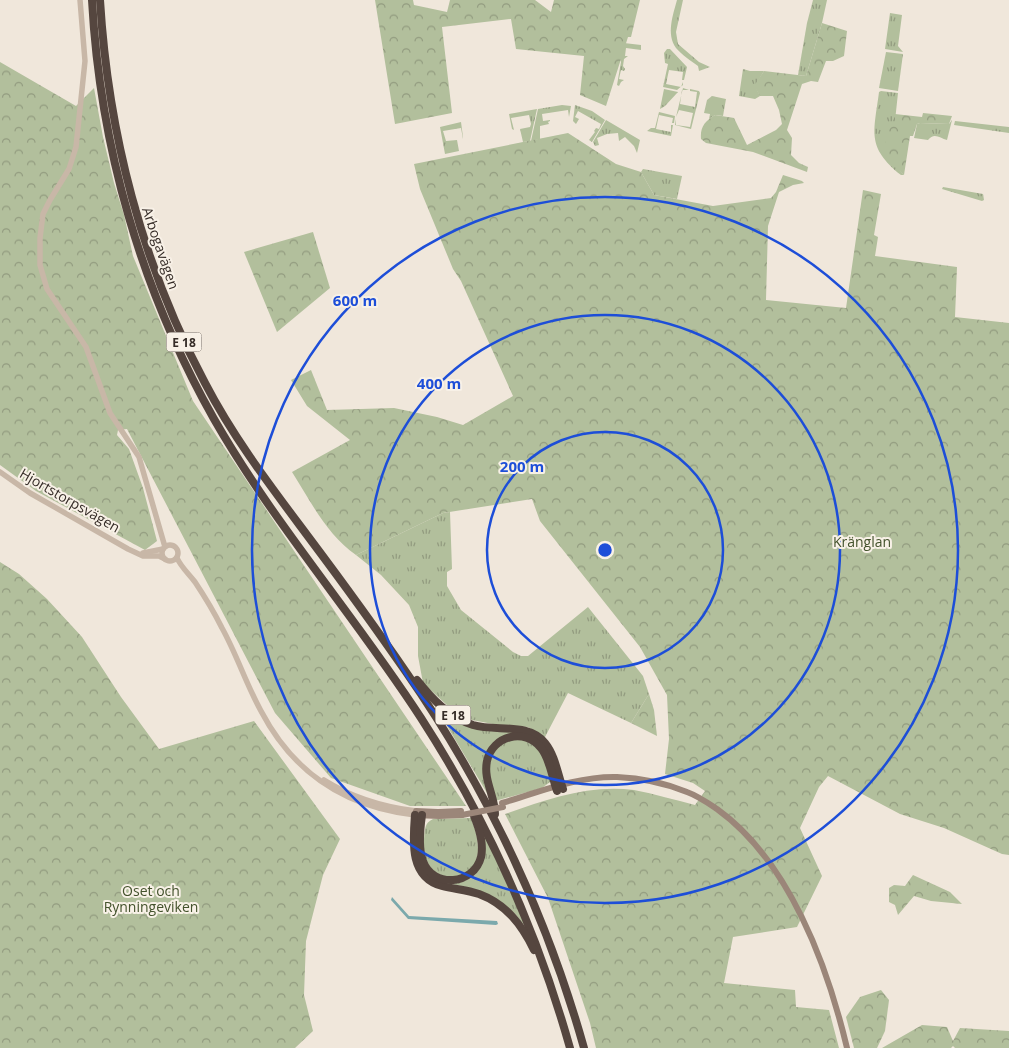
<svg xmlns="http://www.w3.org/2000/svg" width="1009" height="1048" viewBox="0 0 1009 1048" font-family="'Open Sans',sans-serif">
<defs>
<pattern id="grass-tufts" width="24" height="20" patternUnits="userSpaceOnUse" patternTransform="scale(1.25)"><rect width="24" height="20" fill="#b2bf9c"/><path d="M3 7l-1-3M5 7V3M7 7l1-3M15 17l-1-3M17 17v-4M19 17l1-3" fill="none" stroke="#929b7f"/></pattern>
<pattern id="forest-crowns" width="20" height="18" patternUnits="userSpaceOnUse" patternTransform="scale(1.25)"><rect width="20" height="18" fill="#b2bf9c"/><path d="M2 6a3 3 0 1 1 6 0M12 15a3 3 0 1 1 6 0" fill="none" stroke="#929b7f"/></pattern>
</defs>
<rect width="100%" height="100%" fill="#f0e7db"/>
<g fill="url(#grass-tufts)">
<path d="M677,0H683L676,32L678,44L699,62L710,67L699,71L698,66C691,61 682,55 676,48C666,34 673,15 677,0Z"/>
<path d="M813,0H827L822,23L806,76L798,75L807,23Z"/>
<path d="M890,13L902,15L898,46L903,52L885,49Z"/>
<path d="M624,43L641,45V50L626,48L625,56H628L624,59L623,66L625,69L624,71L621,70L619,79L624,80L621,82L619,86L617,85L621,62L620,58Z"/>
<path d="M667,49H670L687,67L684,80H682L683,72L669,70L666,84L681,87L683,82V85L677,90L663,87L668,64L665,63L664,53Z"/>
<path d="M886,52L903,54L898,91L879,88Z"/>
<path d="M743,69L750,71H764L755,86L760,96L755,99L739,96Z"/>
<path d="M683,88L689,90H682L680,104L695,107L697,92L690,91V89L699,91L700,93L691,129L675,125L676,119V125L690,127L693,113L679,110L676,117Z"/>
<path d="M664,89L678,92L665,106L660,109Z"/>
<path d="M881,91L898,93L895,121L898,168L904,175H901C866,147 874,132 879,92Z"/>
<path d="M712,96L726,99L723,116L715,115L709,119L710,114L704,113L707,100Z"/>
<path d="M562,105L571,106L569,117L568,110L542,114L543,121L550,120V121L548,122L549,124L540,126V139L531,141L538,109Z"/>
<path d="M575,105L592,111L605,120L592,142L589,140L595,132L594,131L596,128L599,129L601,124L578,111L575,117L579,119L576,124L573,121Z"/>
<path d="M537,109L530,141L523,142L520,129L530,127L531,124L529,115L511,118L514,130L512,129L509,114Z"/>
<path d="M659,112L675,116L674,123H672L673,118L659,115L656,129L671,132V125H673L671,136L647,131L651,128H655Z"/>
<path d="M606,120L640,140L637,153L634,146L625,137L619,141L618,133L607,134L597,138L599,145L595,146L593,142Z"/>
<path d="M952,120L947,140C940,138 934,132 928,140L914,138L917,124L920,123L949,124Z"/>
<path d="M955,121L1009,127V133L954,125Z"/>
<path d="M461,122L463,137V139L461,128L443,131L446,141L457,140L459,151L445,154L440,127Z"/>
<path d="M643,169L682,176L677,199L654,195L641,172Z"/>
<path d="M943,187L983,194L984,200L982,201L942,189Z"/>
<path d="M450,512L452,569L447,572V586L461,610L513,652L521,656H528L588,607L643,676L649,694L631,723L568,693L545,737L528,727L498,725L472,720L449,707L423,683L418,656V627L409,605L381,575L356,555L443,513Z"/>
<path d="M434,704L453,719L518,732C478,741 486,760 487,793Z"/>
<path d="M512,739C540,739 543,756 550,778V782L542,788L495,801C488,775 482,751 512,739Z"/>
<path d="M471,818C475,828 478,838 478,849C479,885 420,891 424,839C425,830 424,823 433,819Z"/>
<path d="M484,832L526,927L515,914L466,887L446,883C483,884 484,863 484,832Z"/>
</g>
<g fill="url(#forest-crowns)">
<path d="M375,0H413L414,5L447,12L450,0H535L551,12L554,0H640L631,37H628L606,106L580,95L584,56L516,49L511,19L442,27L452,113L395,124Z"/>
<path d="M822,23L847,31L844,56L833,61H826L818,82L811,81L802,84L787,130L792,138L791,155L799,163L808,167L807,172L753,152L706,143L701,139C700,127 705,121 715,115L734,118L747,145L776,130L782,124L779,110L773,96H760L754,86L764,71L806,76Z"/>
<path d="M0,62L76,106L94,88L103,137L114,183L124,215L133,256L193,401L466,806H410L331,778L275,713L127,429L118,430L117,435L129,449L143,488L157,541L145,550L36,491L0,465Z"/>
<path d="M923,113L952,116L949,124L920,123L917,124L913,136H910L904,175C900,170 893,165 890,160C882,149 886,129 895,121V114L922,117Z"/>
<path d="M568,133L616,164L641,172L654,195L713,206L771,198L776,192L783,175L802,181L804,183L793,185L779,192L768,226L766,300L846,308L863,190L881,194L874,235L878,237L875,256L957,267L955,317L1009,323V855L1002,854L944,828L900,814L828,776L819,787L800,828L822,876L797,927L733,937L724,983L795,990L796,1007L829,1010L839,1048H596L590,1023L548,898L505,814C547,799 590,784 634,790C655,794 675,800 695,805L705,791L693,783L665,774L669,739L667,695L640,647L540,521L532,499L443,513L356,555C327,535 311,502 292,472L350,440L307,406L291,380L311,370L327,410L394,408L437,417L463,425L513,396L461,281L453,269L420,189L414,164Z"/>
<path d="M313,232L330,288L277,332L244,252Z"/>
<path d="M0,562L19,574L47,599L82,637L121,697L159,749L254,721L340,839L323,875L306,941L304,995L313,1031L295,1048H0Z"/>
<path d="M649,694L654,710L657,736L631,723Z"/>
<path d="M913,875L950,892L962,904L931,901L914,896L898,915L895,905L889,902V888L894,885L905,886Z"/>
<path d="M881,990L889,1000L885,1031L877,1048H854L846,1017L860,997Z"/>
<path d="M922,1025L947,1027L953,1041L960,1028L1009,1031V1048H955L953,1046L951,1048H882Z"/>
</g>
<path fill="#7ba9ac" d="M392,897L409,916L497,921L498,924L496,925L408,919L391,900Z"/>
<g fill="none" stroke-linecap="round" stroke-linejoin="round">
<g stroke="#c8b7a7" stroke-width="5.5">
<path d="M80,0L85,61L76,147L69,169L50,200L43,214L40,238V265L47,289L86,347L110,413L139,457L165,547"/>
<path d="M0,472L30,493L128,549L143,556H159L165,559"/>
<circle cx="170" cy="553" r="8"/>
<path d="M143,553L163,549"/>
<path d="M177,558C181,567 189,574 195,582C205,597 214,612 222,628C237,655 246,684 261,711C294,774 345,807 415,815"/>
<path d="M324,780C351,797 384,807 416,811"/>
</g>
<g stroke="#9b8679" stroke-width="6">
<path d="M502,803C539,792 578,776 617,777C641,778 665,783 687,792C698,796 708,803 717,809C789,861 827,964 847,1048"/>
<path d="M461,811L438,812L416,811L415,815L439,816L462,815"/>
</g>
<g stroke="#55463f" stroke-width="8">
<path d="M92,0C100,147 141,290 214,419C274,524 355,616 421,718C487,820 537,931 570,1048"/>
<path d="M100,0C108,133 142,265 205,383C234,439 272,488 310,539C343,583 375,627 406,672C486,787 546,913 584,1048"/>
<path d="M417,680C432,699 449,717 473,725C497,732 528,722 545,743C555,755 558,775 563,789"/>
<path d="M495,814C495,796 483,780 487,761C492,736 525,727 541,748C550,759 552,777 557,791"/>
<path d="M415,815C413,841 409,877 442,886C454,889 467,890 479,894C506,904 522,925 534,950"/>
<path d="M422,815C420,829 418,848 423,861C433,889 474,885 481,857C484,844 479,828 474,816"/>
</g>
<path stroke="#9b8679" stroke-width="6" d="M462,815L503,807"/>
</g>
<g fill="none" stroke="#1d4ed8" stroke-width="2.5">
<circle cx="605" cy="550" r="118"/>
<circle cx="605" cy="550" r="235"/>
<circle cx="605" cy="550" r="353"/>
</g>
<g text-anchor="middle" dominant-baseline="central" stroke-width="4" stroke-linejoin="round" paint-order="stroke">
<g fill="#f8f1e7" stroke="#706761" stroke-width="1">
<rect x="166.5" y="332.5" width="35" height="19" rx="4"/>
<rect x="435.5" y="705.5" width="35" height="19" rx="4"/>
</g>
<g font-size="12" font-weight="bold" fill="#352c27">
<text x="184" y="342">E 18</text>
<text x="453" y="715">E 18</text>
</g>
<g font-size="14" fill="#352c27" stroke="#f8f1e7">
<text transform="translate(161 248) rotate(71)">Arbogavägen</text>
<text transform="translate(70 500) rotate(30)">Hjortstorpsvägen</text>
</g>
<g font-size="14" fill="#43522c" stroke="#f8f1e7">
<text x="862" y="541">Kränglan</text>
<text x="151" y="890">Oset och<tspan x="151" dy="16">Rynningeviken</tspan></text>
</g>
</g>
<circle cx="605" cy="550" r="8" fill="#1d4ed8" stroke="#f8f1e7" stroke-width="2.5"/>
<g font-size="15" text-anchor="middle" font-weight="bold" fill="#1d4ed8" stroke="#f8f1e7" stroke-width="4" stroke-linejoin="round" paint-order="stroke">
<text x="355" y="306">600 m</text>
<text x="439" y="389">400 m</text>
<text x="522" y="472">200 m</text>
</g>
</svg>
